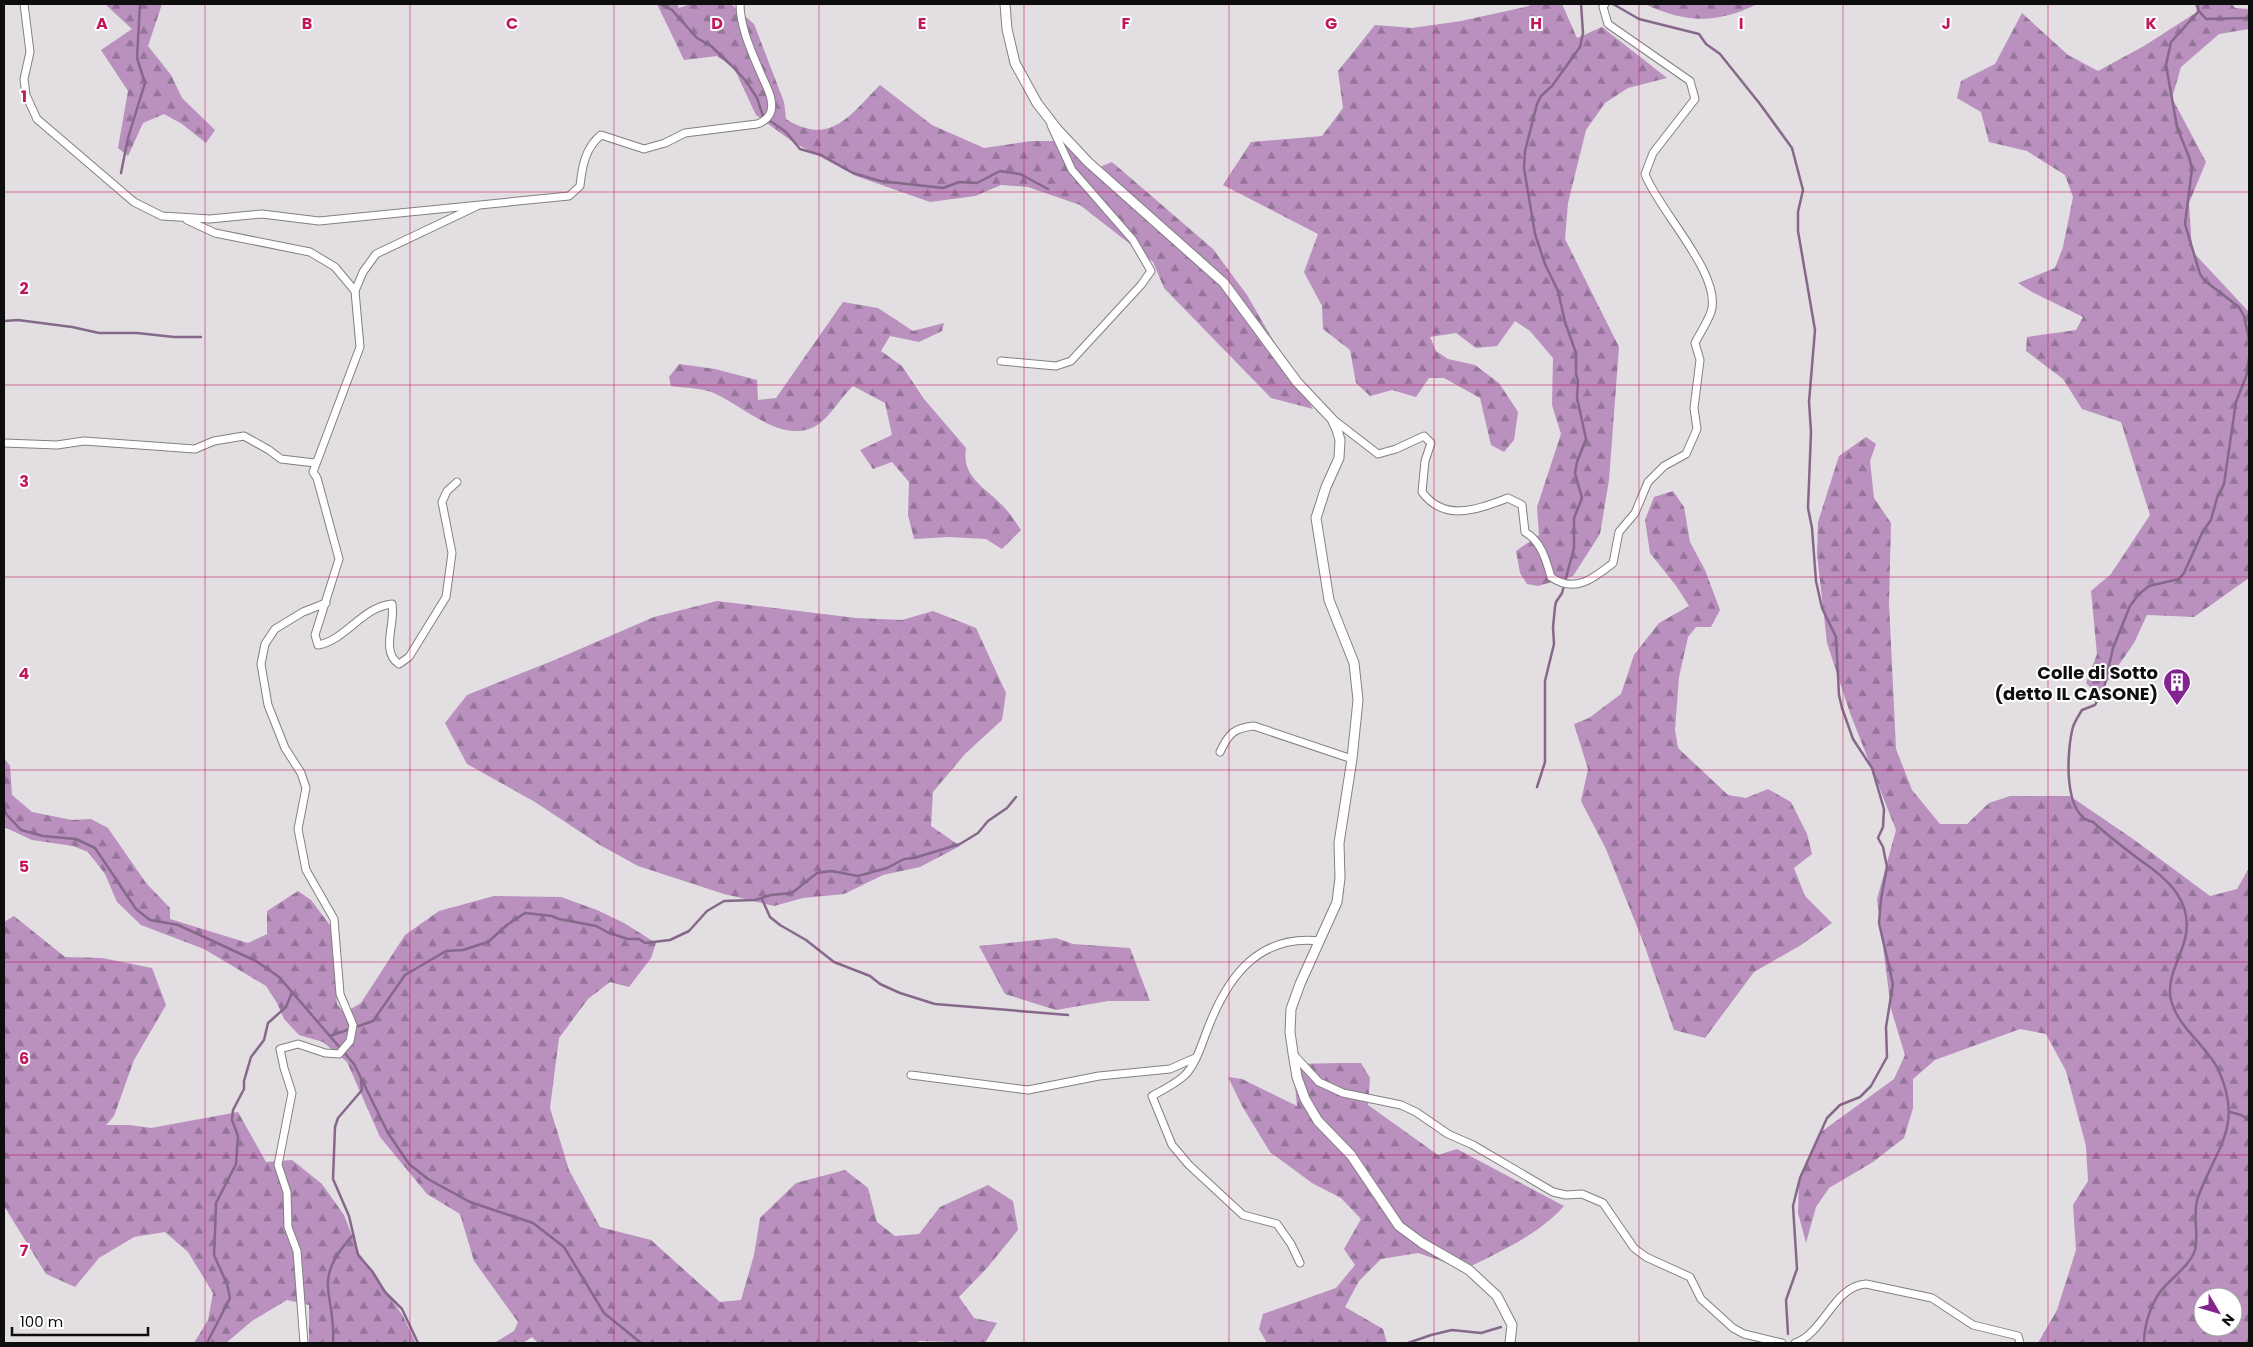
<svg xmlns="http://www.w3.org/2000/svg" width="2253" height="1347" viewBox="0 0 2253 1347" font-family="Poppins,sans-serif">
<defs>
<pattern id="forest-firs" width="22" height="20" patternUnits="userSpaceOnUse" patternTransform="scale(1.25)"><rect width="22" height="20" fill="#b990be"/><path d="M5 1l3.5 6h-7zM16 11l3.5 6h-7z" fill="#957499"/></pattern>
</defs>
<rect width="100%" height="100%" fill="#e2dee2"/>
<g fill="url(#forest-firs)" fill-rule="evenodd">
<path d="M105,4H162L148,46L171,75L182,98L215,130L206,143L182,124L164,114L143,123L128,156L118,148L128,91L101,50L132,29Z"/>
<path d="M657,4H677L679,8L691,4H731L754,24L784,102L786,119C831,147 850,115 880,85L932,125L984,148L1032,141H1062L1092,170L1112,162L1213,249L1247,295L1313,409L1271,398L1164,288L1153,262L1080,205L1028,187L1001,185L975,196L930,202L856,176L793,142L756,115L734,68L717,56L684,60Z"/>
<path d="M1530,4H1562L1577,38L1602,27L1667,78L1628,88L1605,103L1586,130L1568,203L1565,239L1619,347L1609,480L1600,534L1573,576L1538,586L1527,584L1520,573L1516,551L1539,535L1537,507L1561,434L1552,405L1553,358L1530,331L1515,321L1497,346L1476,348L1456,333L1430,337L1436,351L1448,359L1475,365L1499,383L1518,412L1514,440L1504,452L1491,445L1480,398L1444,378H1429L1416,397L1392,390L1370,396L1356,383L1350,350L1323,329L1322,306L1304,272L1318,234L1223,185L1251,142L1322,136L1343,108L1338,71L1375,25L1412,28L1461,21L1529,6Z"/>
<path d="M1645,4H1757C1718,24 1684,23 1645,4Z"/>
<path d="M2195,4H2232L2235,8L2249,9V29L2219,34L2181,67L2172,98L2206,162L2189,203L2192,251L2249,312V578L2194,617L2147,615L2134,643L2098,695L2086,683L2097,654L2091,591L2111,574L2150,515L2121,422L2082,409L2063,379L2026,351L2027,337L2076,330L2083,317L2032,292L2018,283L2055,268L2063,247L2073,197L2065,175L2027,151L1989,142L1981,112L1957,98L1961,81L1995,64L2022,13L2068,55L2098,71L2144,46L2197,12Z"/>
<path d="M843,302L878,308L913,331L944,323L942,331L919,342L890,336L881,351L902,366L924,399L966,448C961,476 984,487 1002,505C1009,512 1015,521 1021,530L1002,549L986,539L949,537L914,539L908,515L909,482L892,462L873,469L860,450L892,435L885,403L853,386C841,397 832,414 820,423C787,448 746,408 716,394C704,388 685,388 671,386L669,377L679,364L715,369L757,380L758,400L776,398Z"/>
<path d="M1866,437L1876,444L1870,461L1874,498L1891,523L1889,603L1896,749L1912,790L1940,824H1967L1989,803L2010,796H2070L2133,839L2210,896L2237,889L2249,868V1343H2038L2057,1310L2076,1250L2073,1205L2088,1181L2086,1146L2066,1071L2046,1034L2020,1029L1935,1060L1913,1079V1108L1904,1138L1873,1162L1829,1188L1816,1207L1806,1243L1798,1213L1799,1178L1821,1132L1894,1079L1905,1055L1891,1009L1877,899L1896,830L1850,713L1827,643L1817,554L1818,522L1839,456ZM2203,1297H2233V1327H2203Z"/>
<path d="M1673,491L1684,507L1690,542L1705,570L1720,610L1711,627H1696L1688,637L1679,677L1675,730L1678,748L1728,795L1746,798L1768,789L1791,802L1807,834L1812,854L1794,868L1805,896L1832,923L1801,945L1754,972L1705,1038L1674,1030L1644,944L1606,849L1581,801L1588,769L1574,724L1589,718L1621,694L1634,655L1659,623L1689,606L1677,587L1650,553L1645,520L1654,497Z"/>
<path d="M717,601L856,618L902,620L933,611L976,628L1006,693L1002,720L965,754L933,792L931,826L960,846L920,867L883,875L844,894L803,898L774,906L724,894L638,866L600,845L535,802L467,764L445,723L467,695L557,659L654,617Z"/>
<path d="M4,758L10,766L12,795L32,812L72,820L91,819L108,828L146,883L170,908V919L248,943L267,934V911L298,891L311,900L332,928L337,1004L344,1013L361,1003L405,935L439,911L494,896L561,897L597,910L624,923L656,943L651,958L629,987L610,982L588,999L559,1038L550,1108L569,1170L600,1227L651,1240L720,1302L741,1300L754,1255L760,1218L796,1183L845,1170L868,1188L877,1222L895,1236L919,1234L940,1207L988,1185L1013,1201L1018,1230L987,1268L959,1297L974,1318L997,1323L985,1343L919,1341L916,1343H538L532,1337L523,1343H494L514,1331L518,1322L474,1261L460,1214L427,1194L380,1137L347,1062L323,1042L299,1035L284,1019L277,1003L266,986L204,949L141,925L117,902L105,874L88,852L73,846L32,840L4,827Z"/>
<path d="M14,916L65,957L102,958L152,968L166,1005L134,1060L114,1116L106,1125H130L151,1128L238,1112L266,1162L292,1160L322,1184L344,1215L359,1253L403,1316L416,1343H309V1305L287,1300L252,1321L226,1343H194L208,1320L213,1293L188,1252L165,1232L134,1237L99,1258L75,1287L46,1274L4,1206V922Z"/>
<path d="M1056,938L1073,944L1130,948L1150,1001H1108L1056,1010L1005,994L979,946Z"/>
<path d="M1342,1063H1361L1370,1078L1368,1105L1438,1155L1457,1149L1564,1206C1538,1235 1500,1252 1465,1269L1418,1253L1381,1259L1359,1281L1345,1307L1383,1329L1387,1343H1267L1259,1329L1263,1314L1336,1288L1355,1265L1344,1249L1361,1219L1341,1198L1312,1183L1270,1152L1242,1106L1228,1077L1242,1079L1297,1106L1293,1064Z"/>
</g>
<g fill="none" stroke-linecap="round" stroke-linejoin="round">
<g stroke="#86698a" stroke-width="2.5">
<path d="M660,4L672,10L697,38L711,46L732,66L746,81L757,98L763,116L786,132L800,149L821,155L853,173L880,181L943,188L959,182L977,183L1000,171L1020,174L1048,189"/>
<path d="M1613,4L1639,19L1699,34L1706,44L1720,54L1760,104L1792,148L1803,190L1798,212V231L1815,330L1809,402L1811,432L1808,508L1812,528L1816,581L1822,608L1836,637L1839,695L1842,708L1853,739L1872,768L1884,809L1883,827L1878,838L1883,847L1887,867L1881,899L1879,923L1893,984L1886,1027L1887,1057L1871,1086L1860,1097L1840,1105L1827,1118L1800,1178L1793,1206L1797,1269L1786,1300L1788,1334"/>
<path d="M2197,4L2199,11L2206,19L2249,18"/>
<path d="M2199,11L2171,42L2166,65L2177,127L2189,157L2192,169L2185,224L2200,274L2205,281L2239,307L2244,316L2249,339"/>
<path d="M121,173L128,138L145,83L137,58L140,4"/>
<path d="M4,321L18,320L72,327L99,333H137L174,337H201"/>
<path d="M1537,787L1545,762V681L1554,644L1553,627L1555,607L1556,602L1562,593L1574,548V518L1582,498L1575,473L1577,462L1586,439L1577,398L1578,381L1576,374V353L1565,322L1558,291L1545,264L1535,234L1524,168L1525,151L1537,104L1541,96L1552,86L1580,47L1583,33L1581,4"/>
<path d="M4,808L6,814L21,830L43,836L76,839L95,848L136,909L150,920L178,925L256,961L279,977L354,1064L388,1133L409,1164L428,1179L470,1202L533,1223L564,1247L604,1313L641,1343"/>
<path d="M762,899L770,917L780,925L806,940L834,962L870,976L880,984L900,993L935,1004L1068,1015"/>
<path d="M330,1036L373,1021L405,975L446,951L463,950L488,942L507,925L525,913L552,916L559,919L596,926L609,933L628,939H639L645,943L670,940L689,931L707,911L724,901L755,900L771,895L792,893L817,873L831,871L858,876L887,868L904,859L914,858L960,844L978,833L988,821L1007,808L1016,797"/>
<path d="M361,1080L362,1090L338,1118L335,1127L333,1179L349,1216L358,1255L372,1271L385,1292L402,1309L418,1343"/>
<path d="M2230,1112L2241,1115L2249,1120"/>
<path d="M207,1343L230,1298L227,1284L214,1255L215,1231L216,1203L236,1164L238,1136L232,1120L233,1110L244,1089V1081L251,1057L264,1040L268,1023L286,1007L292,992"/>
<path d="M333,1343C336,1292 310,1282 353,1235"/>
<path d="M1408,1343L1431,1335L1452,1330L1481,1333L1501,1327"/>
<path d="M2144,1343C2144,1324 2152,1299 2166,1285C2176,1275 2191,1263 2195,1250C2199,1233 2192,1214 2198,1197C2217,1147 2244,1125 2218,1069C2206,1045 2178,1028 2171,1000C2166,979 2180,959 2185,939C2194,902 2168,879 2140,860C2124,848 2107,835 2093,822C2062,816 2067,749 2073,727C2075,721 2079,715 2082,710L2095,705L2104,688L2113,648L2130,606L2138,595L2149,586L2179,579L2184,573L2203,531L2211,520L2217,498L2224,484L2236,402L2247,374L2249,358"/>
</g>
<g stroke="#838083" stroke-width="9">
<g id="minor">
<path d="M24,4L30,52L24,79L26,95L37,119L134,202L162,216L210,219L262,214L319,221L569,196L580,186C582,167 585,148 601,135L644,149L665,143L685,133L757,124C763,122 769,118 771,111C774,98 766,86 761,74C752,53 740,27 740,4"/>
<path d="M187,220L215,233L310,252L335,267L355,291"/>
<path d="M1001,361L1056,366L1071,361L1141,285L1151,271L1133,240L1072,170L1051,125"/>
<path d="M1334,420L1378,454L1396,449L1424,436L1431,443L1425,461L1422,492C1445,523 1478,509 1508,498L1522,505L1525,532C1541,541 1546,560 1551,577C1575,594 1594,578 1613,563L1619,532L1635,513L1648,482L1664,466L1686,454L1697,429L1694,408L1700,360L1695,343C1700,333 1707,323 1711,312C1723,275 1658,210 1645,174L1653,153L1695,99L1690,81L1608,24L1603,7L1605,4"/>
<path d="M4,443L57,445L84,441L195,449L214,441L244,436L269,450L281,459L315,463"/>
<path d="M457,482L447,491L442,502L452,553L446,597L409,657L399,664C380,652 396,622 392,604C362,607 346,640 318,645L315,635L339,559L317,478L313,472L360,347L355,291L363,272L376,254L477,206"/>
<path d="M1220,752C1229,733 1234,728 1254,726L1352,759"/>
<path d="M1293,1054L1319,1082L1343,1093L1401,1105L1416,1112L1448,1134L1473,1145L1553,1192L1566,1195L1582,1194L1603,1203L1634,1248L1646,1257L1690,1277L1701,1299L1733,1328L1744,1334L1782,1343"/>
<path d="M911,1075L1028,1090L1099,1076L1170,1069L1195,1058"/>
<path d="M1300,1263L1291,1244L1277,1224L1243,1215L1189,1165L1172,1145L1152,1096C1163,1090 1175,1084 1184,1076C1196,1065 1202,1043 1208,1028C1228,976 1259,934 1320,941"/>
<path d="M304,1343L297,1251L288,1227L287,1192L278,1165L292,1093L284,1068L280,1049L298,1044L325,1053L339,1054L350,1041L353,1025L340,994L334,919L306,870L298,829L306,788L301,773L285,748L268,705L261,664L265,644L275,629L303,612L326,603"/>
<path d="M1795,1343C1824,1333 1834,1286 1866,1284L1932,1298L1973,1325L2018,1336L2020,1343"/>
</g>
</g>
<g stroke="#838083" stroke-width="11">
<path id="tertiary" d="M1005,4L1007,29L1015,63L1037,103L1057,129L1088,162L1224,283L1297,382L1332,419L1337,430L1340,440L1339,458L1326,487L1316,518L1329,600L1354,663L1358,700L1352,759L1339,843L1340,878L1337,902L1300,984L1291,1009L1290,1032L1293,1053L1297,1077L1305,1099L1318,1121L1351,1155L1399,1226L1422,1243L1469,1270L1497,1296L1512,1325L1510,1343"/>
</g>
<use href="#minor" stroke="#fff" stroke-width="7"/>
<use href="#tertiary" stroke="#fff" stroke-width="9"/>
</g>
<path fill="none" stroke="#c2185b" stroke-width="1" stroke-opacity="0.55" d="M205,4V1343M410,4V1343M614,4V1343M819,4V1343M1024,4V1343M1229,4V1343M1434,4V1343M1639,4V1343M1843,4V1343M2048,4V1343M4,192H2249M4,385H2249M4,577H2249M4,770H2249M4,962H2249M4,1155H2249"/>
<defs>
<g id="building-pin" transform="scale(1.4375)"><path d="M0 17L-7.5 6A9.5 9.5 0 1 1 7.5 6Z" fill="#83248f" stroke="#fff"/><path d="M-4-6H4V6H1V3H-1V6H-4ZM-2.5-4.3h1.7v1.8h-1.7ZM.8-4.3h1.7v1.8H.8ZM-2.5-1h1.7V.8h-1.7ZM.8-1h1.7V.8H.8Z" fill="#fff"/></g>
</defs>
<g fill-rule="evenodd">
<use href="#building-pin" x="2177" y="682"/>
</g>
<g text-anchor="middle" dominant-baseline="central" stroke-width="4" stroke-linejoin="round" paint-order="stroke">
<g font-size="18" font-weight="bold" fill="#0f0e0f" stroke="#fff" text-anchor="end">
<text x="2158" y="672">Colle di Sotto<tspan x="2158" dy="21">(detto IL CASONE)</tspan></text>
</g>
</g>
<g font-size="16" text-anchor="middle" font-weight="bold" fill="#c2185b" stroke="#fff" stroke-width="4" stroke-linejoin="round" paint-order="stroke">
<text x="102" y="29">A</text>
<text x="307" y="29">B</text>
<text x="512" y="29">C</text>
<text x="717" y="29">D</text>
<text x="922" y="29">E</text>
<text x="1126" y="29">F</text>
<text x="1331" y="29">G</text>
<text x="1536" y="29">H</text>
<text x="1741" y="29">I</text>
<text x="1946" y="29">J</text>
<text x="2151" y="29">K</text>
<text x="24" y="102">1</text>
<text x="24" y="294">2</text>
<text x="24" y="487">3</text>
<text x="24" y="679">4</text>
<text x="24" y="872">5</text>
<text x="24" y="1064">6</text>
<text x="24" y="1256">7</text>
</g>
<rect width="2253" height="1347" fill="none" stroke="#0f0e0f" stroke-width="10"/>
<g transform="translate(2218 1312) rotate(128)"><circle r="24" fill="#ffffff" stroke="#9f9f9f"/>
<path d="M0-4L9 19L0 12L-9 19Z" fill="#83248f"/>
<text y="-8" font-size="14" font-weight="bold" text-anchor="middle" fill="#0f0e0f">N</text>
</g>
<path d="M12 1327v8h136v-8" fill="none" stroke="#0f0e0f" stroke-width="2.5"/>
<text x="20" y="1327" font-size="15" fill="#0f0e0f" stroke="#ffffff" stroke-width="4" paint-order="stroke">100 m</text>
</svg>
